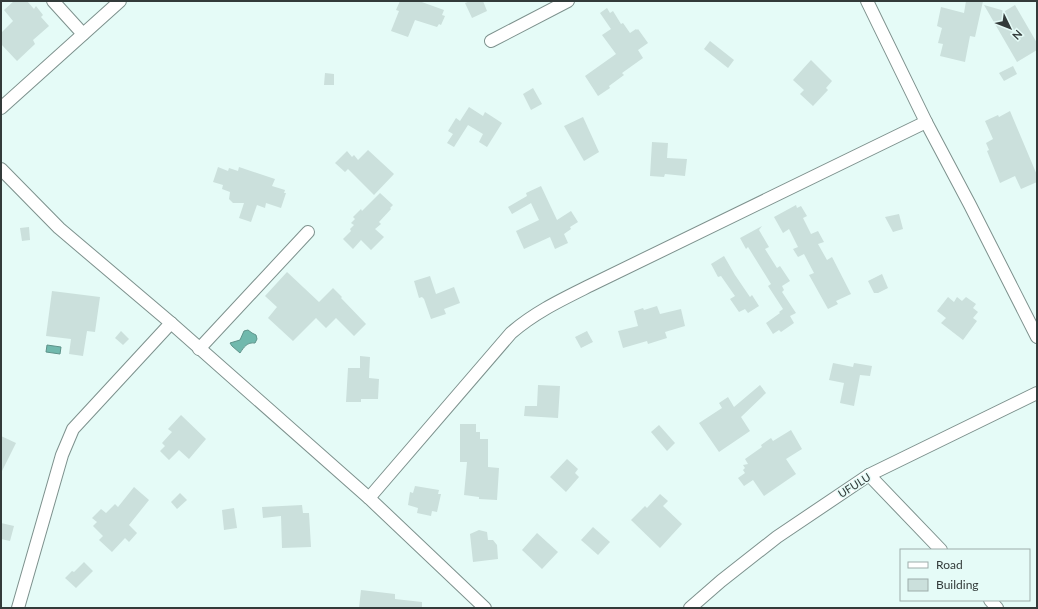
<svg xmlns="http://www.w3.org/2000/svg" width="1038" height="609" viewBox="0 0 1038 609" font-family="Lato,sans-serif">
<rect width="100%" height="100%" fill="#e5fbf7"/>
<g fill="#70b9ad" stroke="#5e938a">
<path d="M248,330L252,333L256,335L257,339L255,343C247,342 244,347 240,353L232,346L230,343L240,340L244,331Z"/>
<path d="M47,345L61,347L60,354L46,352Z"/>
</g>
<g fill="#cbe0dc">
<path d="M14,1H27L34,9L36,6L43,15L41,17L49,26L33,40L35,44L17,61L1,44V33L13,21L4,10Z"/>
<path d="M400,1H419L444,10L442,15L445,16L441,25L439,24L437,27L415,20L408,37L391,31L399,11L396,10Z"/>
<path d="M470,1H483L487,11L472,18L465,3Z"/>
<path d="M966,1H983L975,37L970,36L965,62L940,56L943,44L938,43L942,28L937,26L941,7L964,13Z"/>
<path d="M984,5L1005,11L1015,5L1037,43V50L1017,62Z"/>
<path d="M607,8L610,13L613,11L621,24L623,23L630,33L636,29L637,30L638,29L648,43L638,50L643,58L622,73L624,75L609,86L610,88L598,96L585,76L616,54L602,35L611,29L600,13Z"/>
<path d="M710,41L734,60L728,68L704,49Z"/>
<path d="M811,60L832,81L826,88L828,90L813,106L800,94L804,90L793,80Z"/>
<path d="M1013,66L1017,74L1004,81L999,73Z"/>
<path d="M325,73L334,74V85H324Z"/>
<path d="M533,88L542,104L531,110L523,94Z"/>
<path d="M469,107L483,116L485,112L502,123L487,147L479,142L483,134L468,125L454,147L447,143L453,134L448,131L456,118L460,121Z"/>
<path d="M1010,111L1037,175V182L1021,189L1015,176L1000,183L987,151L989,150L986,143L993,139L985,121L998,115L999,117Z"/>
<path d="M583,117L599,152L584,161L564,126Z"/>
<path d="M652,142L668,143L667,158L687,159L685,176L665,174L664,177L650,176Z"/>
<path d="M368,150L394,174L374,195L348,169L345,172L335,163L347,151L352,157L354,155L358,160Z"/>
<path d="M218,167L228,171L229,168L238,171L239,167L275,179L272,186L285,190L284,193H286L281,208L266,203L265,208L257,205L251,222L239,218L244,203H233L229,199L230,192L222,189L223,185L213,182Z"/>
<path d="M541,186L557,220L571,211L578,222L570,227L571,229L564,234L568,243L555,249L550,237L524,249L516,231L539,220L531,203L512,214L508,207L527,196L526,193Z"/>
<path d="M380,193L393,205L390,208L391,209L379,222L381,224L375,229L384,237L371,250L361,240L353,249L343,239L351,231L350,229L354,225L351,223L355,219L353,217L361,209L362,211Z"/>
<path d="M796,205L797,208L801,206L807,216L803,218L811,234L818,231L824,242L818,244L827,260L832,257L851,294L836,301L838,304L828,309L809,275L814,273L804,254L798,257L793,249L798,247L789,229L783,233L774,217Z"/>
<path d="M899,214L903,229L893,232L885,217Z"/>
<path d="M762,226L759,230L769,247L765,249L777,268L780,266L790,281L782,286L784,290L782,292L796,313L790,316L794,323L781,332L779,330L773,334L766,323L780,313L779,312L783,309L768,286L771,284L748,247L746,249L740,238Z"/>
<path d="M29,227L30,240L22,241L20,228Z"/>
<path d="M724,256L735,275L750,297L752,295L759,306L748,313L745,309L739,312L730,299L735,296L721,276L718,277L711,264Z"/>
<path d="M287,272L319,302L333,288L342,297L341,298L366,324L354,336L336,318L326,328L316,318L293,341L268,318L277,307L265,296Z"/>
<path d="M882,274L888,288L878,293H874L868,281Z"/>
<path d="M430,276L436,294L454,287L460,303L444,309L446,314L431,319L424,299L422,297L419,298L414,281Z"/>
<path d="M52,291L100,297L95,332L87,331L83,356L69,354L71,339L46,336Z"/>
<path d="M948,297L954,302L957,297L962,301L966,297L976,304L973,308L978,312L973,318L977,321L963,340L941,323L946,318L937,311Z"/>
<path d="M657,306L660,314L681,309L685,326L665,332L667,338L648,344L647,341L623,348L618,331L638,326L634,311L643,308L644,310Z"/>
<path d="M121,331L129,339L123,345L115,338Z"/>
<path d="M587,331L593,342L581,348L575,337Z"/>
<path d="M360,356L370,357L369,378L379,379L378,399H361V402H346L348,368H360Z"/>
<path d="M833,363L853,367L854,363L872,366L870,376L860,375L854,406L840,403L844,383L829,380Z"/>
<path d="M538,385L560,386L558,418L524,416L525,406H537Z"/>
<path d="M760,385L766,393L741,417L750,431L719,452L699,423L722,408L719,403L728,397L734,407Z"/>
<path d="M181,415L206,439L189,459L179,450L169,460L160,451L165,446L162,443L172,432L168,429Z"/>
<path d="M460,424H476V432H480V439H488V467L499,468L497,500L479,499V497L464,495L467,462H460Z"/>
<path d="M659,425L675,443L667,451L651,432Z"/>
<path d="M791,430L802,449L786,459L796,474L764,496L753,480L744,486L738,478L745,473L743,470L745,468L743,465L748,464L745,459L762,447L761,445L771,438L773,441Z"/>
<path d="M1,436L16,443L1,473Z"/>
<path d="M567,459L578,469L575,473L579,477L566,492L550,477Z"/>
<path d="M415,486L439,490L438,494H441L437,512L432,511L431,516L417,513L418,508L408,505L410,492L413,493Z"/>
<path d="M134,487L149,500L129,525L137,533L129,542L125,538L112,552L99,540L103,536L93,526L97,522L92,518L101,509L106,513L115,504L118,507Z"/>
<path d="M180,493L187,500L177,509L171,502Z"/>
<path d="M660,494L668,501L663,506L682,524L660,548L631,520L645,506L647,508Z"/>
<path d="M302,505L303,513H309L311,547L282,548L281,516L263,518L262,507Z"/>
<path d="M234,508L237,528L224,530L222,510Z"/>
<path d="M1,523L14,526L10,541L1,539Z"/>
<path d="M593,527L610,542L598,555L581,540Z"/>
<path d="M479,530L487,532L488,540H493L497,545L498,559L473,562L470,534Z"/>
<path d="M537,533L558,552L542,569L522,550Z"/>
<path d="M84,562L93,571L76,588L65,578L72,571L74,572Z"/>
<path d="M361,590L395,594V599L422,602V608H359Z"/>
</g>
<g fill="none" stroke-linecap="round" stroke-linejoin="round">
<g stroke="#7d918d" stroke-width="14">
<g id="minor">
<path d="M53,1L83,34"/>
<path d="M867,1L926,122L970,205L1037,337"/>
<path d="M491,41L568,1"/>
<path d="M1,108L120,1"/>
<path d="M1,169L59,228L171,323L369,498L485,608"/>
<path d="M199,349L308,232"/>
<path d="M869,475L941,550"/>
<path d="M369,498L511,333C535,312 563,299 591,285L926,122"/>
<path d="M990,600L997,608"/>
<path d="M18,608L62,455L73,429L171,323"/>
<path d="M690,608L721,581L777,537L869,475L1037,393"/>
</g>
</g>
<use href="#minor" stroke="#fff" stroke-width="12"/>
</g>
<g text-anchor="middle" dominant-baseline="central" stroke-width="3" stroke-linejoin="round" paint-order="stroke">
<g font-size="11" fill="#333b3a" stroke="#e5fbf7">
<text transform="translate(854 485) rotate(-32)">UFULU</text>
</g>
</g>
<rect width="1038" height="609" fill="none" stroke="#333b3a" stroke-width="4"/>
<rect x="900" y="549" width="130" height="52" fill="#e5fbf7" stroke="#9eaeab"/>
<rect x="908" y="562" width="20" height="6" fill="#ffffff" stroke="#9eaeab"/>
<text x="936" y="569" font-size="12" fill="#333b3a">Road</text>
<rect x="908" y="579" width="20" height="12" fill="#cbe0dc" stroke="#9eaeab"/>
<text x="936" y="589" font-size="12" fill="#333b3a">Building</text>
<g transform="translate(1010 28) rotate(133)" stroke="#e5fbf7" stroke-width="3" paint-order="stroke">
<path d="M0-3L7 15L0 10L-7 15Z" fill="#333b3a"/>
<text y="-6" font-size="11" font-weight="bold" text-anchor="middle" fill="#333b3a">N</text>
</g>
</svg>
